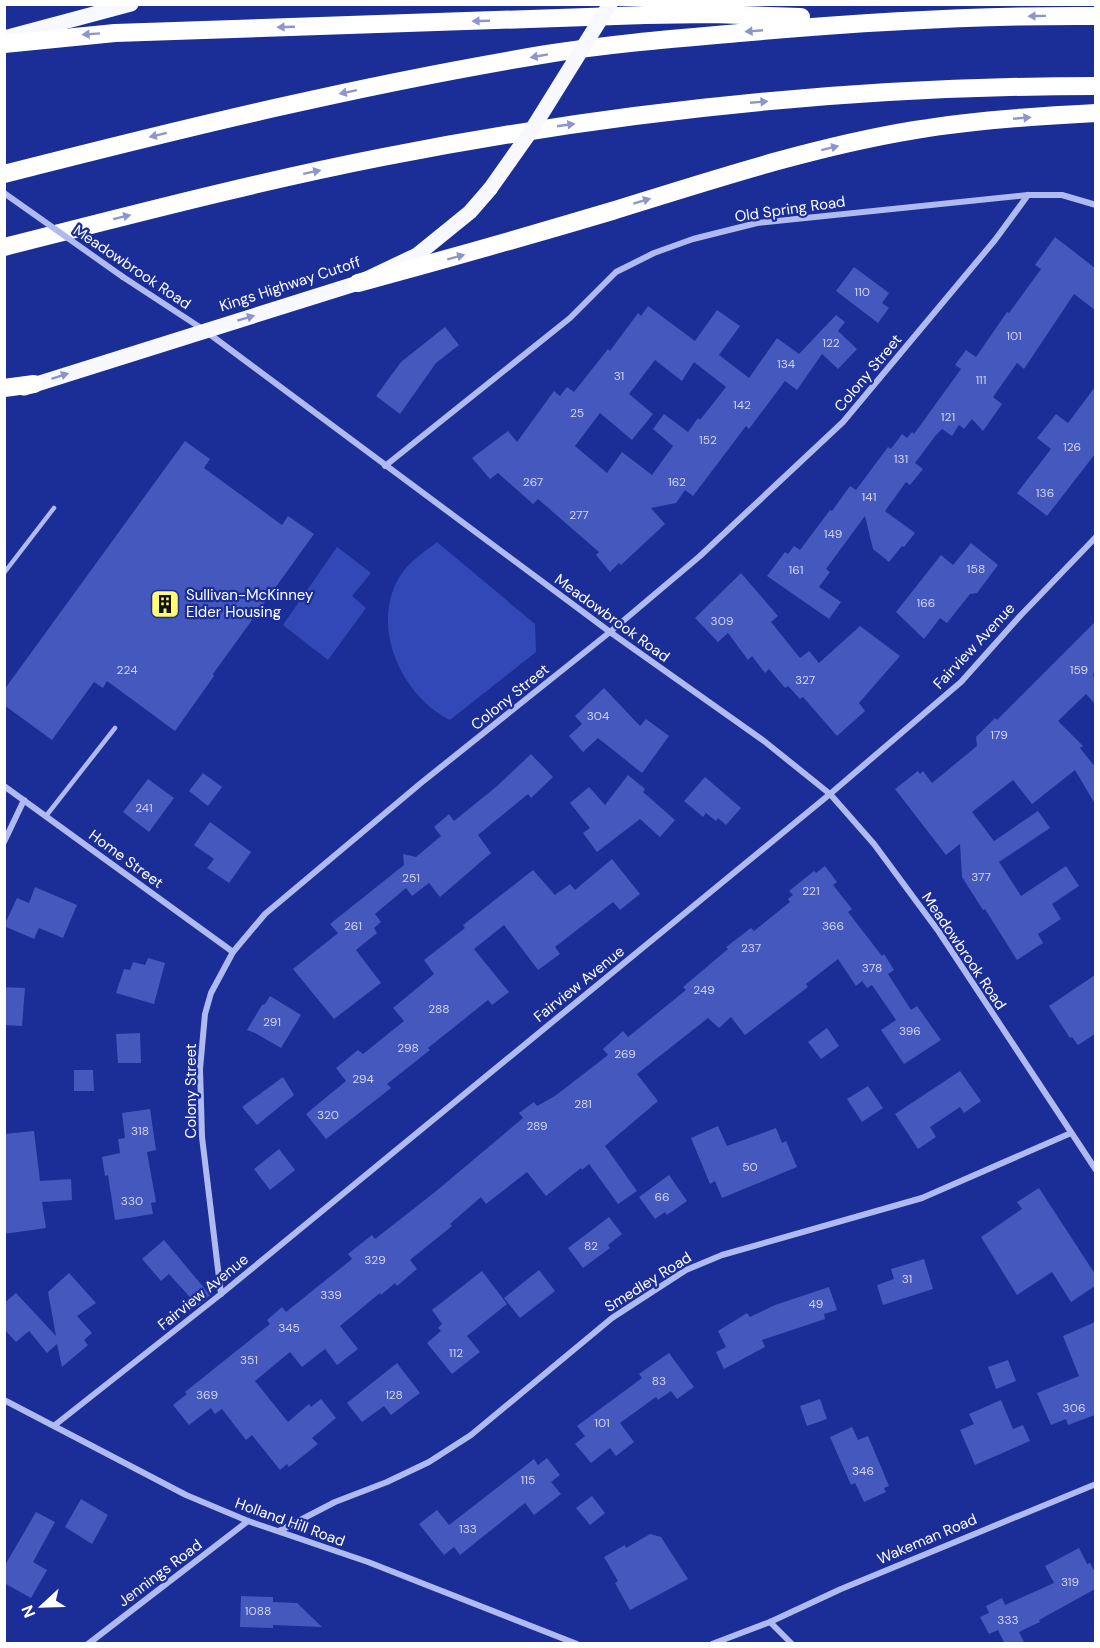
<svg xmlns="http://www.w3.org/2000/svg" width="1100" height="1648" viewBox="0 0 1100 1648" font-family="'DM Sans',sans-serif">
<rect width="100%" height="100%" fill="#1b2e97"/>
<g fill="#3248b6">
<path d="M437,542L535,624L536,652L450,720C400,695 368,623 402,573C411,561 425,551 437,542Z"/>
<path d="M337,547L371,573L352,596L366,608L328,660L283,625Z"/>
</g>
<g fill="#4458be" fill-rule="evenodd">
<path d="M1055,237L1095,268V310L1074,294L1024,369L1017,363L993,397L1002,404L983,431L972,419L964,429L959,425L952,436L942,429L936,435L915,463L923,469L910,485L906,482L885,511L915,533L904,547L902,546L889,562L873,549L865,516L826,569L830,572L819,587L841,602L829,619L767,576L785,552L788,554L794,546L800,550L830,510L832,511L850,486L856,490L888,447L891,449L902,434L907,438L912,432L914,434L961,369L955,365L966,350L976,357L1007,312L1009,313L1041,269L1035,265Z"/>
<path d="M854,267L889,293L882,303L889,308L878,323L836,291Z"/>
<path d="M648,306L695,341L717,310L740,326L719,355L749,378L777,338L799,354L836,315L845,322L838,331L857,349L838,369L822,354L797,390L785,381L749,429L746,426L693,496L685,490L676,503L651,508L665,524L621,565L619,563L610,572L596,555L599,552L538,499L533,504L498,473L490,479L472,458L508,431L517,442L554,391L560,396L567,387L574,392L608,349L610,351L638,313L641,316ZM655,360L682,381L694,362L726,387L700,420L698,418L688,432L664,414L653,429L673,446L652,475L622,452L607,473L575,446L600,413L632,440L653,414L629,394Z"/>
<path d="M445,327L459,345L436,363L400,414L376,396L401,362Z"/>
<path d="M1095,387V454L1047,516L1017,493L1051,449L1037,438L1056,414L1068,423Z"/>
<path d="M185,441L210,459L204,468L282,525L288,516L314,534L213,674L214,676L175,731L107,681L103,688L94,682L52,740L4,705V690Z"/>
<path d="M971,543L998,565L977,593L970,594L947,623L940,618L924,639L896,612L941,555L953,565Z"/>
<path d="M741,573L778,616L771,622L800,658L809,651L819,663L860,626L900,656L859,703L865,711L837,736L803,697L800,699L788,686L785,688L769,669L765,673L752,656L748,660L728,633L718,642L695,618Z"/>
<path d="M1095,622V672L1093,674L1095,684V704L1086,694L1058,721L1083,746L1080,748L1095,767V804L1075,770L1032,804L1013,780L972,812L994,841L1038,811L1050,828L999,862L1021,896L1066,866L1079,886L1052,904L1061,919L1038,934L1043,943L1017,960L985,909L983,910L962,877L960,844L946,855L895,789L918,771L920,774L923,771L932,783L977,746L976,737L995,718L997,720Z"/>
<path d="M604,688L640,726L646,719L669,736L642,773L598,738L583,752L569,736L582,724L575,716Z"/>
<path d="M531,754L553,777L531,798L528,794L478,835L491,853L440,897L429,883L412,896L406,888L375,914L381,922L374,928L377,933L356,950L381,983L334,1019L293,969L338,933L330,924L404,865L403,854L416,857L441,836L434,827L449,814L454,821L496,787Z"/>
<path d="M203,773L222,787L208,806L189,791Z"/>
<path d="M628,775L645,789L643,792L675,820L660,837L640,819L597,852L583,833L590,828L570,803L589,787L605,805Z"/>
<path d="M705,777L741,808L726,825L718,818L716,821L706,813L703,817L684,801Z"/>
<path d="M148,779L174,798L149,832L123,812Z"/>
<path d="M210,822L251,852L229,883L207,868L214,859L194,845Z"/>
<path d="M612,859L640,894L620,910L613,902L555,947L560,954L538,970L504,925L474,949L509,992L492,1005L488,1000L428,1048L430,1050L387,1084L391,1088L326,1139L306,1114L346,1081L336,1068L358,1050L363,1054L404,1021L393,1008L434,974L424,960L465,928L463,925L533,870L555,895L570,884L575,890Z"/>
<path d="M825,866L837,882L833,885L852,909L848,912L882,956L884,954L894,970L888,974L911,1010L917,1006L941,1040L904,1064L881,1030L896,1020L872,985L867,988L862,981L856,986L838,959L806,984L808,987L745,1035L731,1017L719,1028L708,1018L637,1074L658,1101L605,1146L637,1191L618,1204L589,1164L582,1170L581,1168L546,1196L527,1172L486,1204L481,1197L450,1224L452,1226L410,1260L417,1269L397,1286L395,1283L381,1295L380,1293L340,1326L358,1349L337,1365L325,1349L302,1367L290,1352L255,1381L288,1422L309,1404L311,1407L321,1399L336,1418L312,1438L318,1444L289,1467L287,1464L280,1470L252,1435L246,1440L222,1409L215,1414L211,1408L189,1425L173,1405L187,1394L185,1392L270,1324L267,1320L282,1307L286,1312L352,1259L348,1254L372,1235L375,1239L435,1192L523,1118L519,1113L534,1102L537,1106L555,1096L608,1055L603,1049L623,1031L628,1037L686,990L683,987L728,949L726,947L751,928L754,931L790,902L788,899L793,895L789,891L814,871L816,873Z"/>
<path d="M35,887L77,905L63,938L39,928L34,939L4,926L17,898L29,903Z"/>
<path d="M148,958L165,963L154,1004L116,993L124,969L130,970L133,962L145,965Z"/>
<path d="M1095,975V1034L1078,1045L1072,1037L1070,1038L1049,1006Z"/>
<path d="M4,987L25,988L22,1026L4,1025Z"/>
<path d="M270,996L301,1015L281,1048L255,1033L247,1030L262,1005L265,1004Z"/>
<path d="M827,1028L839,1046L821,1059L808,1042Z"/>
<path d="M140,1033L141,1063H118L116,1034Z"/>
<path d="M74,1070H93L94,1091H74Z"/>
<path d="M960,1071L981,1101L964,1113L960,1107L930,1127L936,1137L918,1149L895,1114Z"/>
<path d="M283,1077L294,1095L257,1125L242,1107Z"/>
<path d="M868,1086L883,1108L862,1122L847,1099Z"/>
<path d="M150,1109L156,1150L147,1152L156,1202L151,1203L153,1214L115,1220L108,1175L105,1176L102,1157L120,1153L118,1139L125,1138L122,1113Z"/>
<path d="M718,1126L727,1146L776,1128L782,1143L786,1141L797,1167L722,1198L715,1181L710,1184L691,1138Z"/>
<path d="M34,1131L40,1181L71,1179L72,1200L42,1202L46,1228L4,1234V1134Z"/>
<path d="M279,1149L295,1170L270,1190L254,1169Z"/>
<path d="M669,1175L687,1201L667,1215L665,1212L655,1219L639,1197Z"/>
<path d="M1039,1188L1095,1274V1286L1071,1302L1052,1272L1017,1295L981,1237L1022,1209L1017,1202Z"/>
<path d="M609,1217L622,1234L608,1245L610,1248L583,1268L568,1248Z"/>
<path d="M164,1240L210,1295L198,1306L169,1274L161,1281L142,1259Z"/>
<path d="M924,1259L933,1289L883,1305L877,1285L894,1279L891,1269Z"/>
<path d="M539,1270L555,1291L520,1318L504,1298Z"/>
<path d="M482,1271L507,1304L467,1336L480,1352L452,1374L427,1343L441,1331L438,1328L442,1324L432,1310Z"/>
<path d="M69,1273L96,1303L77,1316L92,1333L84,1340L88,1345L62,1367L57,1344L47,1353L29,1331L16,1342L4,1329V1303L16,1293L56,1336L48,1292Z"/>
<path d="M829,1287L837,1310L824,1314L825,1319L762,1340L765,1347L724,1369L716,1352L726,1347L718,1331L747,1313L750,1317L775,1305Z"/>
<path d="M1095,1322V1415L1068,1425L1066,1419L1051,1425L1037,1393L1079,1376L1063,1336Z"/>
<path d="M669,1353L694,1387L677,1399L671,1391L658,1400L656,1397L620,1423L634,1442L616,1456L610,1448L591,1463L575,1444L585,1436L577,1426L642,1378L639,1374Z"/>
<path d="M1008,1360L1016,1381L996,1389L988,1367Z"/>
<path d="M397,1363L420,1393L391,1415L384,1406L362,1422L347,1403Z"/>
<path d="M820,1399L827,1419L807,1426L800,1406Z"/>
<path d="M1001,1400L1013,1429L1023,1425L1030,1441L975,1465L960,1430L974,1424L969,1414Z"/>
<path d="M852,1427L858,1440L868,1436L889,1486L884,1488L886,1492L864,1502L855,1483L851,1485L830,1437Z"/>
<path d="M547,1458L560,1475L551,1482L561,1494L534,1515L525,1503L460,1555L454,1547L444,1555L419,1524L437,1510L449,1525L534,1459L538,1465Z"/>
<path d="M592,1496L605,1513L590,1525L576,1508Z"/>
<path d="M81,1499L108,1515L92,1544L65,1527Z"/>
<path d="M36,1512L55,1522L33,1562L47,1570L31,1598L4,1583V1567Z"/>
<path d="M650,1534L661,1537L688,1579L630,1610L615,1583L618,1581L604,1557L625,1545L626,1548Z"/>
<path d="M1079,1548L1087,1564L1090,1563L1095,1572V1589L1039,1620L1040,1622L1019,1632L1025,1644H1005L998,1630L989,1634L980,1617L989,1613L986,1606L1002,1598L1005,1605L1054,1583L1045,1566Z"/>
<path d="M241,1596L273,1597V1602L297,1603L322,1627L273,1625V1628L240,1627Z"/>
</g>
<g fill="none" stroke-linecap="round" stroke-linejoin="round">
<g stroke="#afbaf0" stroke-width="4.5">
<path d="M4,573L54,508"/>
<path d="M46,816L115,728"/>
</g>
<g stroke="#afbaf0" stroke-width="6">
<path d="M123,277L204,330L610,632L764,741L830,794L874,844L939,932L1096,1170"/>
<path d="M385,466L570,318L616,272L654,253L693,239L757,223L1028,195H1062L1096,205"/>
<path d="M4,786L233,952"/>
<path d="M4,842L24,800"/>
<path d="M221,1294L202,1137L200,1069L205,1014L211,993L233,952L265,914L421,783L610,632L700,556L843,422L995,240L1028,195"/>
<path d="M4,1400L186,1495L248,1521L368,1562L577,1644"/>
<path d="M55,1425L221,1294L830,794L961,682L1021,615L1096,537"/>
<path d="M279,1531L335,1502L387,1482L429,1462L471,1435L612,1318L686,1270L722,1255L922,1198L1071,1133"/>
<path d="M770,1622L792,1644"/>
<path d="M88,1644L248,1521"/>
<path d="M712,1644L770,1622L841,1589L1096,1484"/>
</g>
<g stroke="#f8f8ff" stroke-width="15">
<path d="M4,38L131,4"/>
<path d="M24,388L358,283L417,255L470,212L490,189"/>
</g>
<g stroke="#fff" stroke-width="18">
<path d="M4,44L115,33L645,15L712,14L801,17"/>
<path d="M4,174C184,128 364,84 547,54C615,43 683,38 751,32C866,22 981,15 1096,16"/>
<path d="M4,247C130,215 256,182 383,157C617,111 856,86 1096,86"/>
<path d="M358,283C443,260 528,236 612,211C712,180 812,147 915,130C974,120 1036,116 1096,113"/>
<path d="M4,388L34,384"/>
</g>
<path stroke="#afbaf0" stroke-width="6" d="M4,193L123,277"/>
<path stroke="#f8f8ff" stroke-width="15" d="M490,189L531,131L610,4"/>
</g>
<defs><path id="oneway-solid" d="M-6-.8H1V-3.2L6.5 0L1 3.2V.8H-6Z" transform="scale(1.5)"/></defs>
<g fill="#8d96cb">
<use href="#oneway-solid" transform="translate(1037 16) rotate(179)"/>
<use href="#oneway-solid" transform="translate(481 21) rotate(178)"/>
<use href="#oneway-solid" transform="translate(286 27) rotate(178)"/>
<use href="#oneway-solid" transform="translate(754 31) rotate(175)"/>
<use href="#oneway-solid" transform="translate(91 34) rotate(176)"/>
<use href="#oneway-solid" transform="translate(539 56) rotate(170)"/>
<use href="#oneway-solid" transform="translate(348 92) rotate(168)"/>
<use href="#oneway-solid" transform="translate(759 102) rotate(-5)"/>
<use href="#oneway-solid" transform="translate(1022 118) rotate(-5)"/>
<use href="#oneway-solid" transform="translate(566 125) rotate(-8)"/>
<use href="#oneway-solid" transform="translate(158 135) rotate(166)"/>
<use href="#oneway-solid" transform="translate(830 148) rotate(-14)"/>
<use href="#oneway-solid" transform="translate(312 172) rotate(-12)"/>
<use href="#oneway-solid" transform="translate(642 201) rotate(-17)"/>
<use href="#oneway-solid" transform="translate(122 217) rotate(-14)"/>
<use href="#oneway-solid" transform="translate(456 257) rotate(-15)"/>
</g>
<g fill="#8a93cb">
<use href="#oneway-solid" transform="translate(246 318) rotate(-17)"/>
<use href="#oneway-solid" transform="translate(60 376) rotate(-18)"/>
</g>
<defs>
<g id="building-square" transform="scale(1.5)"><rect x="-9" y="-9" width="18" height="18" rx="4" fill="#fffe6e" stroke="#1b2e97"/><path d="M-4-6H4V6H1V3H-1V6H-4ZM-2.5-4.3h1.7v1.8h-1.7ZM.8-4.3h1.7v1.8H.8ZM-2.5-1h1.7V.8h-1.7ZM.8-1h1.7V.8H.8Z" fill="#111"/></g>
</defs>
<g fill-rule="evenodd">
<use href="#building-square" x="165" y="604"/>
</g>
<g text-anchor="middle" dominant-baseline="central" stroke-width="4.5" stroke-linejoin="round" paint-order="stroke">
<g font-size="12" fill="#d0d5ef">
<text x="862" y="292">110</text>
<text x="1014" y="336">101</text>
<text x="831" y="343">122</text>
<text x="786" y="364">134</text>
<text x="619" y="376">31</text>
<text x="981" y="380">111</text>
<text x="742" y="405">142</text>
<text x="577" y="413">25</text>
<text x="948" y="417">121</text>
<text x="708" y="440">152</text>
<text x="1072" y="447">126</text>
<text x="901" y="459">131</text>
<text x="533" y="482">267</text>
<text x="677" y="482">162</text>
<text x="1045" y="493">136</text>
<text x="869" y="497">141</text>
<text x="579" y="515">277</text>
<text x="833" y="534">149</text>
<text x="976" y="569">158</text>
<text x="796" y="570">161</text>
<text x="926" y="603">166</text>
<text x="722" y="621">309</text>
<text x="127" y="670">224</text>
<text x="1079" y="670">159</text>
<text x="805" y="680">327</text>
<text x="598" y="716">304</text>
<text x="999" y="735">179</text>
<text x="144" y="808">241</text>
<text x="981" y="877">377</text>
<text x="411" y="878">251</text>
<text x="811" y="891">221</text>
<text x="353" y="926">261</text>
<text x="833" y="926">366</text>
<text x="751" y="948">237</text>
<text x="872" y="968">378</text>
<text x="704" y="990">249</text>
<text x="439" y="1009">288</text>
<text x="272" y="1022">291</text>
<text x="910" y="1031">396</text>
<text x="408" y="1048">298</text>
<text x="625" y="1054">269</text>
<text x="363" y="1079">294</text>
<text x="583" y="1104">281</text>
<text x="328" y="1115">320</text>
<text x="537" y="1126">289</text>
<text x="140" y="1131">318</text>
<text x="750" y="1167">50</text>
<text x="662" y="1197">66</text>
<text x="132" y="1201">330</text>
<text x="591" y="1246">82</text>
<text x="375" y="1260">329</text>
<text x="907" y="1279">31</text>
<text x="331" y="1295">339</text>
<text x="816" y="1304">49</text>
<text x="289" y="1328">345</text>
<text x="456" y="1353">112</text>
<text x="249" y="1360">351</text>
<text x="659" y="1381">83</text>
<text x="207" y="1395">369</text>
<text x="394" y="1395">128</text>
<text x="1074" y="1408">306</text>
<text x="602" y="1423">101</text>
<text x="863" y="1471">346</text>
<text x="528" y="1480">115</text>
<text x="468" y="1529">133</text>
<text x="1070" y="1582">319</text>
<text x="258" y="1611">1088</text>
<text x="1008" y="1620">333</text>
</g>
<g font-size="15" fill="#fff" stroke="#1b2e97">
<text transform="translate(790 209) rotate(-8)">Old Spring Road</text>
<text transform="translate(132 267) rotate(34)">Meadowbrook Road</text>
<text transform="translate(290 284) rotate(-18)">Kings Highway Cutoff</text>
<text transform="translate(868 373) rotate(-50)">Colony Street</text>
<text transform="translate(612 618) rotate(36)">Meadowbrook Road</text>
<text transform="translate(974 646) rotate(-47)">Fairview Avenue</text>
<text transform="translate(510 697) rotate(-39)">Colony Street</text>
<text transform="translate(126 859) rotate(36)">Home Street</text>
<text transform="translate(964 951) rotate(56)">Meadowbrook Road</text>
<text transform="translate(579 984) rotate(-39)">Fairview Avenue</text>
<text transform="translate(191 1091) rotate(-90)">Colony Street</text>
<text transform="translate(648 1282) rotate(-32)">Smedley Road</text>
<text transform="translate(203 1292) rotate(-39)">Fairview Avenue</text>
<text transform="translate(290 1522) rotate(20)">Holland Hill Road</text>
<text transform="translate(927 1539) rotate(-23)">Wakeman Road</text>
<text transform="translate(160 1573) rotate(-37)">Jennings Road</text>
</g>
<g font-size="15" fill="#fff" stroke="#1b2e97" text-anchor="start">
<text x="186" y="595">Sullivan-McKinney<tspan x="186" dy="17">Elder Housing</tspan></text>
</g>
</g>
<rect width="1100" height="1648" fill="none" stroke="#ffffff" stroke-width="12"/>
<g transform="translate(42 1606) rotate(248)" stroke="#1b2e97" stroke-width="4.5" paint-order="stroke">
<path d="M0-4.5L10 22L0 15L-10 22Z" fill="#ffffff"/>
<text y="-9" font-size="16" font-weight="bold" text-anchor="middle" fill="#ffffff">N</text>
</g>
</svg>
